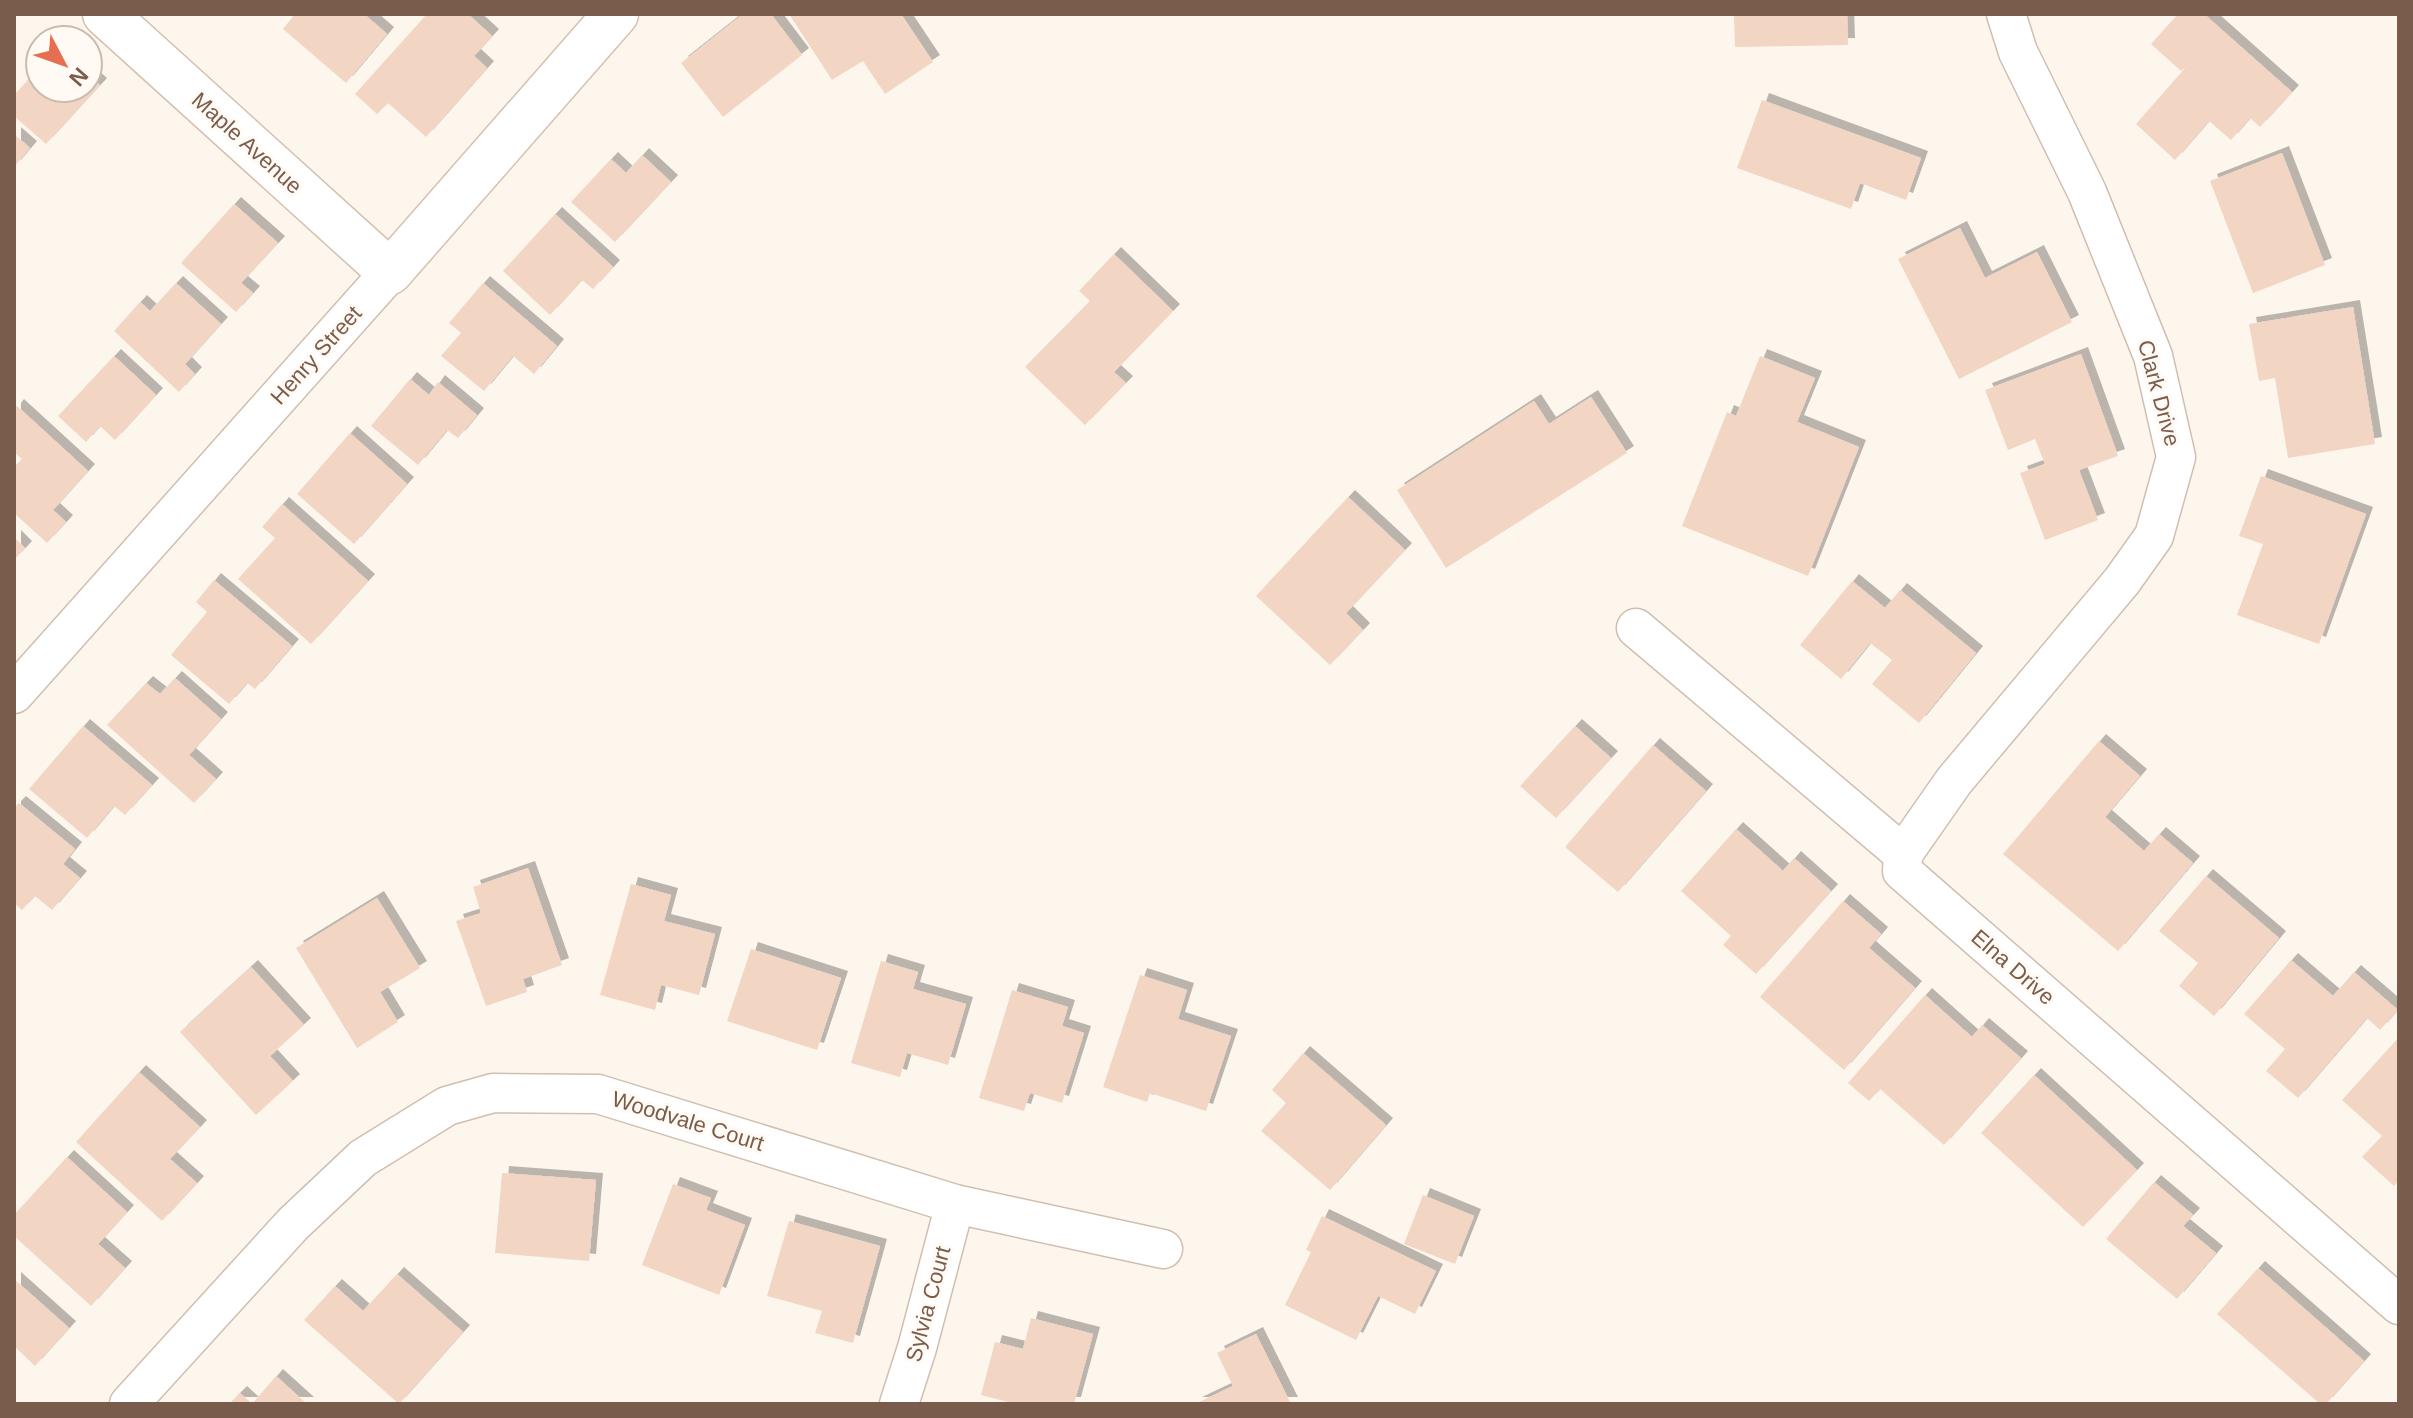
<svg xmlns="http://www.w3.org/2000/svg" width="2413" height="1418" viewBox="0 0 2413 1418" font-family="Helvetica,sans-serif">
<defs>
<filter id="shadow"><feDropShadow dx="7" dy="-7" stdDeviation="0" flood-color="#0004"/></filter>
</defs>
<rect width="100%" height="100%" fill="#fdf6ec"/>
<g fill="#f3d5c3" filter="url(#shadow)">
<path d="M295,14H364L387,34L346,83L283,29Z"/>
<path d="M427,14H468L492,36L474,56L487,68L426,137L388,103L377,114L355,94Z"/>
<path d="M743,14H771L802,55L723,117L681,63Z"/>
<path d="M789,14H901L933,62L885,94L863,61L832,80Z"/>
<path d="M1734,14H1847L1848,45L1735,47Z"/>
<path d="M2178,14H2204L2292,92L2260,127L2250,118L2231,140L2209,121L2175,160L2136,124L2186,67L2181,71L2151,44Z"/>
<path d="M40,67V88H88V74L100,85L46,144L14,116V95Z"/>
<path d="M1762,100L1921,158L1906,200L1860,183L1851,209L1737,168Z"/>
<path d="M14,134L30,148L14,167Z"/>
<path d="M2282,153L2325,265L2253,293L2210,181Z"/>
<path d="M642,155L671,182L615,242L571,202L611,159L626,173Z"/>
<path d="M234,204L278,243L241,283L253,293L236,312L181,263Z"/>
<path d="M555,214L613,267L593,289L582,280L550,315L503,271Z"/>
<path d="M1960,228L1985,278L2037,252L2072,322L1959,379L1898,259Z"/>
<path d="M1114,254L1173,311L1114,372L1126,383L1085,425L1025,367L1090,301L1079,291Z"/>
<path d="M176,283L221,324L185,364L195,374L179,392L114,331L140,302L150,311Z"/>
<path d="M483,283L557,346L534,374L513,356L484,391L441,356L461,333L449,323Z"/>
<path d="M2353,307L2375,444L2288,458L2275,378L2259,381L2249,324Z"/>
<path d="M2081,354L2118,456L2079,470L2098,520L2045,540L2020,473L2045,464L2035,439L2008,450L1985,390Z"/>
<path d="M114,356L156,395L115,440L100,426L86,442L58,416Z"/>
<path d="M1760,356L1815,378L1797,422L1859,447L1808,576L1682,526L1727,412L1736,416Z"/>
<path d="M410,379L429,395L438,382L477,415L458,438L447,430L418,465L371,426Z"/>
<path d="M1591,397L1627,453L1446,568L1397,490L1534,401L1549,424Z"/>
<path d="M17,406L88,471L53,510L66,522L47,543L14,513V467L22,459L14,452V410Z"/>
<path d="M350,433L407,484L354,544L297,494Z"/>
<path d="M2261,476L2366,514L2319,644L2237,615L2263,544L2239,536Z"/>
<path d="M1348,497L1405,550L1346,613L1363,630L1330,665L1256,596Z"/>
<path d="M282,504L368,581L311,644L238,579L275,538L262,527Z"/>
<path d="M14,537L25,548L14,560Z"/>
<path d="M214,580L292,646L255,689L247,683L229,704L171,655L207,612L196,602Z"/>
<path d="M1852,581L1885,608L1900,590L1976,653L1919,723L1872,684L1892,660L1870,643L1841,679L1800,645Z"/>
<path d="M175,678L221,719L189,755L216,779L194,803L107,725L146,683L160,694Z"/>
<path d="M83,726L152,785L125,815L114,806L87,838L29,789Z"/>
<path d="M1575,726L1611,758L1556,818L1520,786Z"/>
<path d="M2099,741L2140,776L2105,817L2144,851L2159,834L2193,863L2118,951L2003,854Z"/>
<path d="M1653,745L1706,791L1618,892L1565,847Z"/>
<path d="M19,803L75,849L63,864L80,878L52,910L35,896L22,910L14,903V808Z"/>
<path d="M1736,829L1783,871L1794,858L1831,891L1756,974L1723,945L1731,936L1681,891Z"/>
<path d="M528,868L562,965L523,979L527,992L486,1006L456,921L481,913L473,887Z"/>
<path d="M2206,876L2279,938L2214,1016L2179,986L2198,963L2159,931Z"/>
<path d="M631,884L671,895L664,921L715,934L699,995L661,985L655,1010L600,995Z"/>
<path d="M377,898L420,968L380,992L398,1022L357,1048L296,948Z"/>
<path d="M1843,901L1881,934L1869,948L1915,988L1844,1070L1760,997Z"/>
<path d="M751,949L841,978L817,1050L727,1021Z"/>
<path d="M2291,960L2333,996L2354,972L2398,1010L2380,1030L2367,1018L2298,1098L2266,1071L2285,1049L2244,1014Z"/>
<path d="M881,961L918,972L913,989L966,1004L948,1065L907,1053L900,1077L851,1063Z"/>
<path d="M251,967L304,1025L270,1056L293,1081L256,1115L180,1032Z"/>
<path d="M1140,975L1187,990L1178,1019L1231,1036L1206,1111L1150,1093L1147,1102L1103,1087Z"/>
<path d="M1012,990L1068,1007L1062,1026L1084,1033L1062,1103L1030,1093L1024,1111L979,1098Z"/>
<path d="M1925,995L1972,1037L1982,1025L2021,1058L1944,1145L1880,1089L1869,1101L1848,1083Z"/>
<path d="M2399,1037V1180L2394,1186L2362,1157L2382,1136L2342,1100Z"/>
<path d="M1303,1053L1386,1125L1330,1190L1261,1131L1286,1103L1272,1090Z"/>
<path d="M139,1072L200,1127L170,1159L197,1183L162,1221L76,1142Z"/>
<path d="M2034,1075L2137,1170L2083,1227L1981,1133Z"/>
<path d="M67,1157L127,1212L98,1244L125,1268L91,1306L14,1236V1215Z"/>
<path d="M502,1173L596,1180L589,1261L495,1253Z"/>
<path d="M2154,1182L2193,1215L2183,1226L2216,1253L2177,1299L2106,1239Z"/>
<path d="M673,1184L711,1198L706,1210L745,1225L719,1295L642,1265Z"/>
<path d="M1423,1195L1474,1216L1455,1264L1404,1244Z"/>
<path d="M1322,1216L1436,1271L1415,1314L1378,1296L1356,1340L1285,1305L1311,1252L1306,1250Z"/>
<path d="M789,1221L880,1246L853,1343L815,1333L822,1311L767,1296Z"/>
<path d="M2258,1268L2364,1361L2326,1404H2320L2217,1314Z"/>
<path d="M397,1274L463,1332L399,1404L304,1320L335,1286L363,1311Z"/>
<path d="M14,1279L69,1328L35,1366L14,1346Z"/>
<path d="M1031,1318L1093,1334L1074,1404H1016L981,1395L995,1342L1023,1349Z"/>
<path d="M1256,1334L1291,1404H1195L1233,1386L1217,1353Z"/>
<path d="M276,1376L307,1404H229L240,1393L252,1404Z"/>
</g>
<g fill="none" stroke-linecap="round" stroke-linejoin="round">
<g stroke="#d1beb0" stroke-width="41">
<g id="street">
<path d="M1636,628L1903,854L1902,871L2399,1305"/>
<path d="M14,694L390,272"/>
<path d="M1903,854L1954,781L2122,581L2154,536L2176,457L2153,356L2087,192L2018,52L2006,14"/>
<path d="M129,1404L293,1224L363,1158L447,1106L493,1093L598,1094L955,1204L1163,1249"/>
<path d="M899,1404L917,1348L955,1204"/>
</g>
</g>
<g stroke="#d6c0b0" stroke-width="47">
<path id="secondary" d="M105,14L390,272L616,14"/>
</g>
<use href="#street" stroke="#fff" stroke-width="38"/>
<use href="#secondary" stroke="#fff" stroke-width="44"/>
</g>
<g text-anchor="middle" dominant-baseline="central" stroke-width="6" stroke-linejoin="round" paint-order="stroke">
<g font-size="22" fill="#7a5c4d" stroke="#fffaf3">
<text transform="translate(247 143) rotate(42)">Maple Avenue</text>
<text transform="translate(316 355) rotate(-48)">Henry Street</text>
<text transform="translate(2159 393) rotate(75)">Clark Drive</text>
<text transform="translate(2013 967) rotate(41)">Elna Drive</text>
<text transform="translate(688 1121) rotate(17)">Woodvale Court</text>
<text transform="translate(928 1304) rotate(-75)">Sylvia Court</text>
</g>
</g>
<rect width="2413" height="1418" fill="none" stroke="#7a5c4d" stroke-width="32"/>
<g transform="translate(64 64) rotate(131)"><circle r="38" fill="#fffaf3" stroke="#cabbb1" stroke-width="2"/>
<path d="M0-6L14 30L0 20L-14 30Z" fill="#e76f51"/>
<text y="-12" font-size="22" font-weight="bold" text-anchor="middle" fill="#7a5c4d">N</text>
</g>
</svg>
